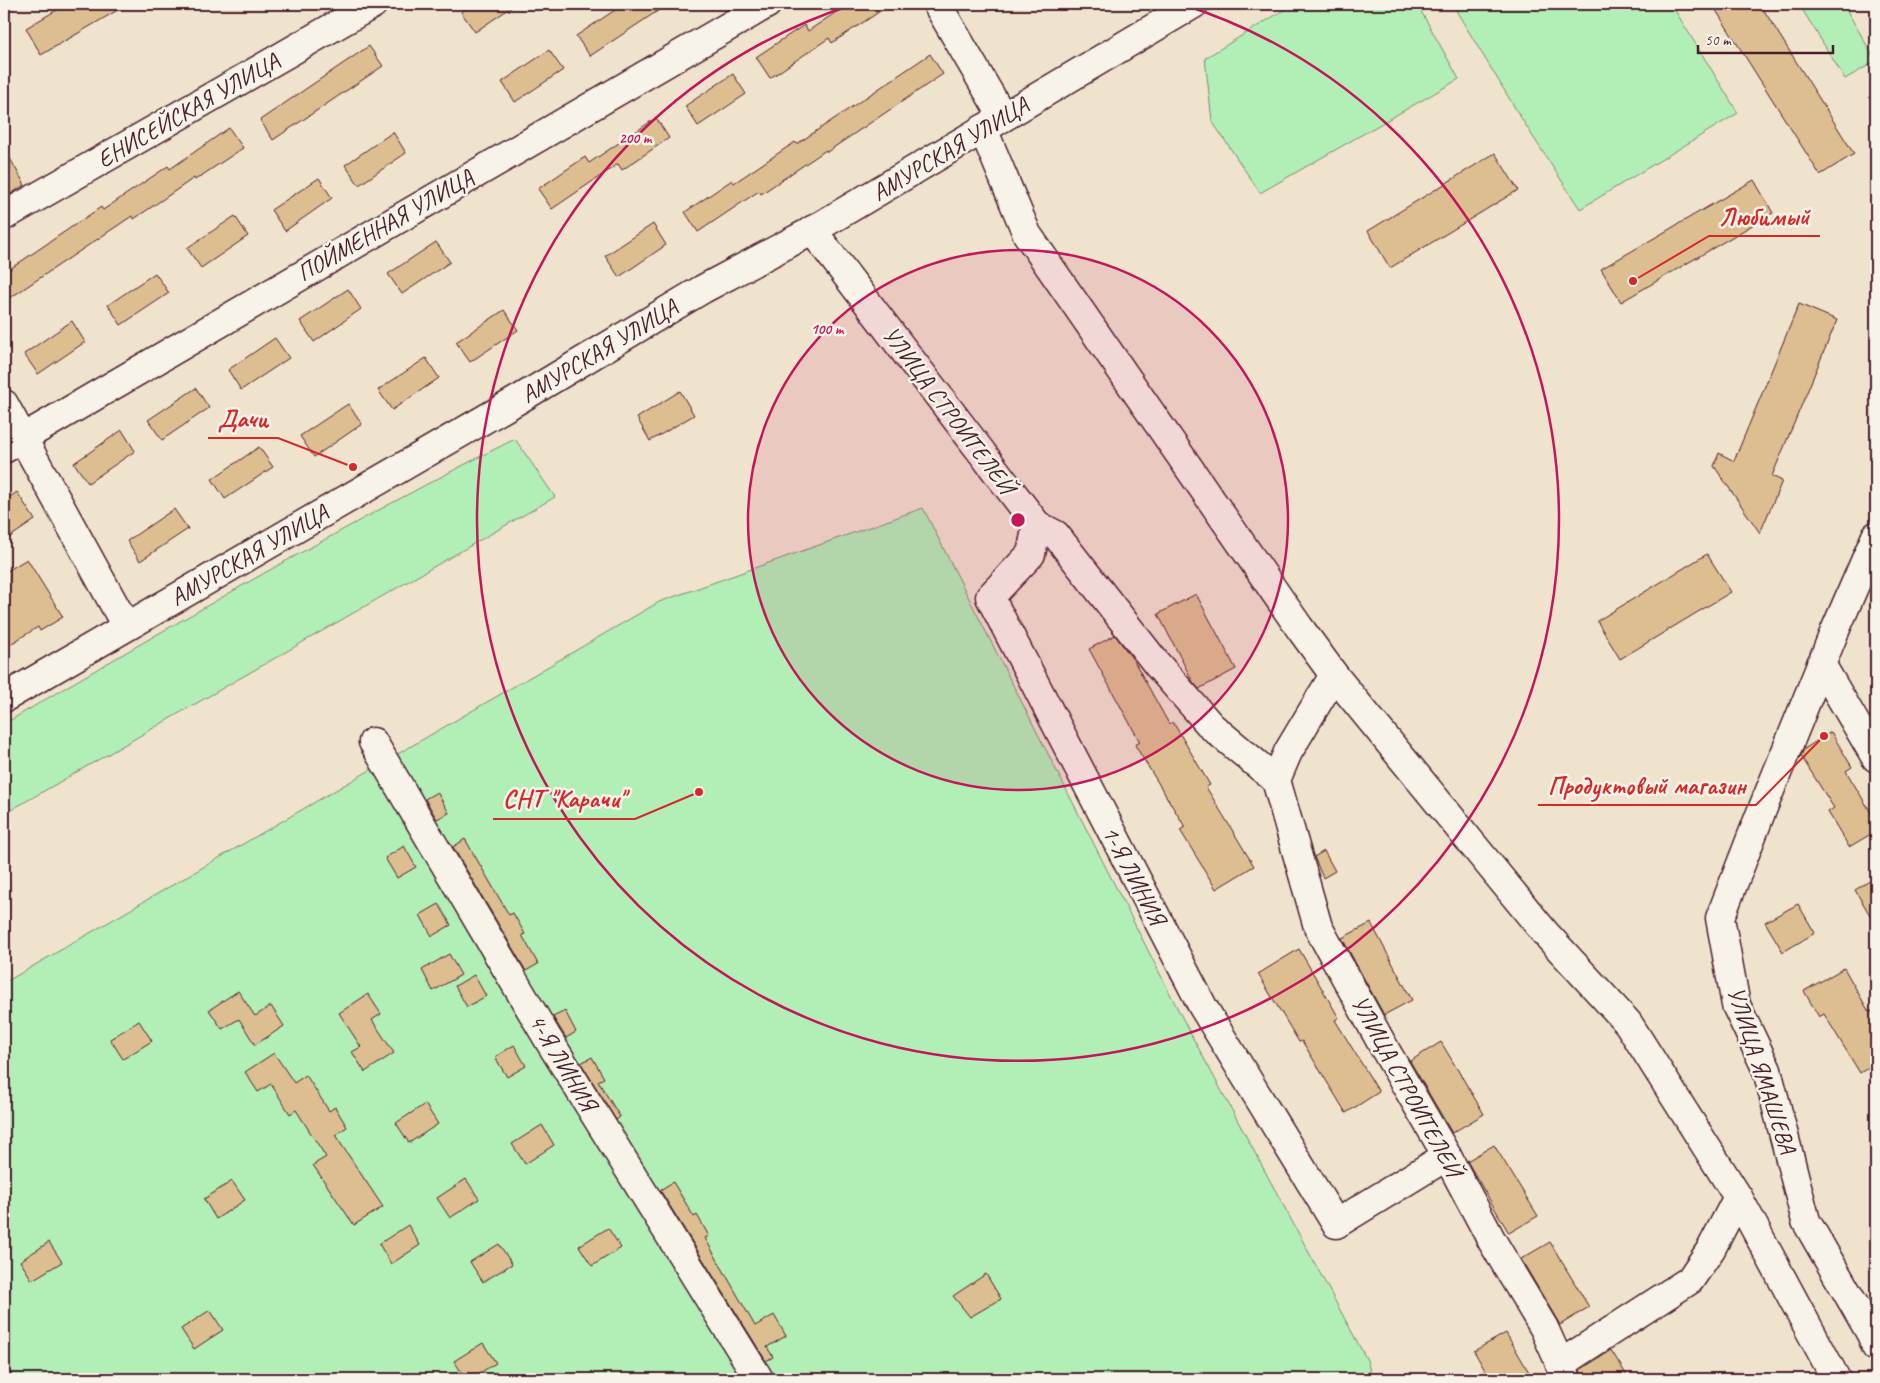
<svg xmlns="http://www.w3.org/2000/svg" width="1880" height="1383" viewBox="0 0 1880 1383" font-family="Caveat,sans-serif">
<rect width="100%" height="100%" fill="#efe3ce"/>
<filter id="ink" filterUnits="userSpaceOnUse"><feTurbulence type="fractalNoise" baseFrequency=".02" numOctaves="2"/><feDisplacementMap in="SourceGraphic" scale="10" xChannelSelector="R" yChannelSelector="G"/><feConvolveMatrix kernelMatrix="1 2 1 2 8 2 1 2 1" color-interpolation-filters="sRGB"/></filter>
<g filter="url(#ink)">
<g fill="#b1efb6" stroke="#7e8770">
<path d="M1294,4H1417L1459,79L1260,193L1212,121L1205,58Z"/>
<path d="M1452,4H1671L1738,113L1580,209L1526,126Z"/>
<path d="M1799,4H1843L1876,61L1845,79Z"/>
<path d="M515,439L555,497L4,814V724C94,670 184,619 275,567C355,523 434,479 515,439Z"/>
<path d="M923,508L1187,1027L1367,1360L1372,1379H4V983L659,602Z"/>
</g>
<g fill="#dcbe90" stroke="#4a1f2b">
<path d="M67,4H128L41,55L26,28Z"/>
<path d="M473,4H516L475,32L461,12Z"/>
<path d="M624,4H668L590,56L576,36Z"/>
<path d="M848,4H891L832,43L829,38L770,78L756,57L804,25L808,31Z"/>
<path d="M1712,4H1760L1854,154L1820,175Z"/>
<path d="M369,46L383,66L273,140L260,120Z"/>
<path d="M549,50L563,70L515,102L502,82Z"/>
<path d="M930,54L943,74L827,152L826,150L761,194L759,191L698,232L685,212L732,180L734,183L795,142L797,144Z"/>
<path d="M733,74L746,94L698,126L685,106Z"/>
<path d="M656,118L669,138L622,170L618,164L552,209L538,189L585,157L589,163Z"/>
<path d="M229,128L243,148L195,180L194,178L134,219L132,216L4,302V273L101,207L103,210L168,166L170,169Z"/>
<path d="M393,132L406,153L359,185L345,165Z"/>
<path d="M4,148L25,185L4,198Z"/>
<path d="M1495,153L1518,190L1390,268L1368,231Z"/>
<path d="M319,178L332,198L285,231L271,210Z"/>
<path d="M1754,180L1773,213L1621,302L1601,269Z"/>
<path d="M235,216L248,236L201,268L187,248Z"/>
<path d="M653,224L666,245L619,277L605,256Z"/>
<path d="M436,242L450,262L402,294L388,274Z"/>
<path d="M155,273L169,293L121,325L108,305Z"/>
<path d="M348,289L361,309L314,342L300,321Z"/>
<path d="M1799,304L1837,320L1772,476L1782,481L1760,533L1714,466L1719,453L1734,461Z"/>
<path d="M504,310L518,330L470,362L456,342Z"/>
<path d="M72,321L85,342L38,374L24,354Z"/>
<path d="M275,338L289,358L241,390L228,370Z"/>
<path d="M426,358L439,378L392,410L378,390Z"/>
<path d="M196,388L209,408L162,440L148,420Z"/>
<path d="M680,391L694,415L650,441L637,418Z"/>
<path d="M348,404L362,424L314,457L300,436Z"/>
<path d="M122,430L135,451L88,483L74,463Z"/>
<path d="M259,447L273,467L225,499L212,479Z"/>
<path d="M17,492L35,520L4,541V501Z"/>
<path d="M174,509L188,529L140,561L127,541Z"/>
<path d="M1707,554L1731,592L1620,659L1597,621Z"/>
<path d="M27,559L63,617L40,631L38,627L4,648V573Z"/>
<path d="M1196,594L1236,669L1199,689L1193,682L1158,614Z"/>
<path d="M1115,635L1134,661L1169,724L1173,722L1210,785L1206,787L1254,866L1216,889L1180,830L1185,827L1135,745L1140,742L1089,649Z"/>
<path d="M1831,732L1852,767L1846,771L1876,821V831L1849,847L1828,812L1834,808L1801,756L1804,749Z"/>
<path d="M437,792L449,813L437,819L425,799Z"/>
<path d="M465,839L509,915L513,913L525,934L522,935L538,964L526,971L453,847Z"/>
<path d="M404,846L416,867L397,878L385,858Z"/>
<path d="M1324,851L1335,871L1323,878L1314,857Z"/>
<path d="M1876,877V925L1855,890Z"/>
<path d="M439,904L451,925L432,936L420,915Z"/>
<path d="M1798,904L1815,933L1783,952L1765,922Z"/>
<path d="M1371,923L1412,1000L1384,1015L1342,938Z"/>
<path d="M1299,949L1339,1018L1335,1020L1379,1092L1346,1113L1302,1041L1299,1042L1258,974Z"/>
<path d="M449,954L461,975L433,991L422,970Z"/>
<path d="M1844,968L1869,1012L1872,1011L1876,1018V1063L1860,1073L1824,1014L1819,1017L1804,991Z"/>
<path d="M474,975L486,996L467,1007L455,986Z"/>
<path d="M238,991L255,1016L271,1006L284,1026L255,1045L239,1019L222,1029L209,1010Z"/>
<path d="M368,994L381,1014L372,1020L394,1053L365,1072L352,1052L361,1047L339,1013Z"/>
<path d="M565,1011L576,1032L566,1038L553,1017Z"/>
<path d="M139,1021L152,1041L123,1059L110,1039Z"/>
<path d="M1441,1042L1484,1114L1452,1133L1410,1061Z"/>
<path d="M514,1045L526,1066L507,1077L495,1057Z"/>
<path d="M274,1053L294,1083L306,1075L329,1111L335,1107L347,1127L335,1135L383,1207L354,1225L313,1165L326,1157L296,1110L290,1114L271,1084L258,1092L245,1072Z"/>
<path d="M592,1057L604,1078L598,1081L620,1117L616,1120L581,1063Z"/>
<path d="M425,1104L438,1124L409,1143L396,1123Z"/>
<path d="M542,1125L554,1145L525,1164L512,1144Z"/>
<path d="M1494,1145L1538,1216L1509,1233L1467,1161Z"/>
<path d="M466,1179L479,1199L450,1218L437,1198Z"/>
<path d="M232,1181L245,1200L216,1219L204,1199Z"/>
<path d="M673,1182L694,1217L697,1215L709,1236L705,1238L755,1326L774,1315L786,1336L767,1347L773,1357L766,1361L660,1190Z"/>
<path d="M408,1225L420,1245L391,1264L379,1244Z"/>
<path d="M608,1228L621,1248L592,1266L579,1246Z"/>
<path d="M49,1242L62,1262L32,1280L20,1261Z"/>
<path d="M1550,1242L1589,1307L1560,1325L1521,1259Z"/>
<path d="M499,1244L512,1264L483,1282L470,1262Z"/>
<path d="M986,1274L1001,1299L970,1317L953,1296Z"/>
<path d="M210,1310L223,1330L194,1349L181,1329Z"/>
<path d="M1506,1333L1533,1379H1490L1474,1351Z"/>
<path d="M483,1343L496,1363L470,1379H466L454,1361Z"/>
<path d="M1611,1350L1629,1379H1583L1580,1370Z"/>
</g>
<g fill="none" stroke-linecap="round" stroke-linejoin="round">
<g stroke="#4a1f2b" stroke-width="31">
<g id="minor">
<path d="M937,4L1003,117"/>
<path d="M983,129L1027,234L1299,627L1334,675L1546,934L1628,1023L1738,1197L1836,1379"/>
<path d="M4,216L373,4"/>
<path d="M812,230L1037,525L1056,535L1156,663L1211,726L1276,780"/>
<path d="M4,404L126,626"/>
<path d="M4,449L767,4"/>
<path d="M1037,525L1031,554L990,597L1203,1007L1336,1224L1447,1156"/>
<path d="M1876,536L1834,633L1760,815L1720,918L1736,1005L1767,1070L1806,1221L1871,1334L1876,1347"/>
<path d="M1821,664L1876,758"/>
<path d="M1334,675L1288,752L1276,780L1318,927L1386,1051L1447,1156L1492,1241L1544,1328L1567,1379"/>
<path d="M4,698L521,398L703,289L808,233L1194,4"/>
<path d="M373,742L548,1039L759,1379"/>
<path d="M1560,1364L1690,1280L1711,1249L1738,1197"/>
</g>
</g>
<use href="#minor" stroke="#f7f3e8" stroke-width="28"/>
</g>
</g>
<circle cx="1018" cy="520" r="270" fill="#c2185b" fill-opacity=".12"/>
<g fill="none" stroke="#c2185b" stroke-width="2.5">
<circle cx="1018" cy="520" r="270"/>
<path d="M1181 4A541 541 0 1 1 855 4"/>
</g>
<g text-anchor="middle" dominant-baseline="central" stroke-width="5" stroke-linejoin="round" paint-order="stroke">
<g font-size="24" fill="#4a1f2b" stroke="#f7f3e8">
<text transform="translate(188 110) rotate(-30)">ЕНИСЕЙСКАЯ УЛИЦА</text>
<text transform="translate(950 149) rotate(-31)">АМУРСКАЯ УЛИЦА</text>
<text transform="translate(385 225) rotate(-30)">ПОЙМЕННАЯ УЛИЦА</text>
<text transform="translate(599 351) rotate(-31)">АМУРСКАЯ УЛИЦА</text>
<text transform="translate(949 410) rotate(53)">УЛИЦА СТРОИТЕЛЕЙ</text>
<text transform="translate(249 555) rotate(-30)">АМУРСКАЯ УЛИЦА</text>
<text transform="translate(1134 875) rotate(62)">1-Я ЛИНИЯ</text>
<text transform="translate(563 1062) rotate(59)">4-Я ЛИНИЯ</text>
<text transform="translate(1762 1070) rotate(72)">УЛИЦА ЯМАШЕВА</text>
<text transform="translate(1407 1086) rotate(61)">УЛИЦА СТРОИТЕЛЕЙ</text>
</g>
</g>
<circle cx="1018" cy="520" r="8" fill="#c2185b" stroke="#f7f3e8" stroke-width="2.5"/>
<g font-size="15" text-anchor="middle" font-weight="bold" fill="#c2185b" stroke="#f7f3e8" stroke-width="5" stroke-linejoin="round" paint-order="stroke">
<text x="635" y="143">200 m</text>
<text x="827" y="334">100 m</text>
</g>
<path fill="none" stroke="#d62828" stroke-width="2" d="M1633 281L1709 236H1820M353 467L278 438H208M1824 736L1756 805H1538M699 792L635 819H493"/>
<g fill="#d62828" stroke="#f7f3e8" stroke-width="2">
<circle cx="1633" cy="281" r="5"/>
<circle cx="353" cy="467" r="5"/>
<circle cx="1824" cy="736" r="5"/>
<circle cx="699" cy="792" r="5"/>
</g>
<g font-size="25" text-anchor="middle" font-weight="bold" fill="#d62828" stroke="#f7f3e8" stroke-width="5" stroke-linejoin="round" paint-order="stroke">
<text x="1764" y="225">Любимый</text>
<text x="243" y="427">Дачи</text>
<text x="1647" y="794">Продуктовый магазин</text>
<text x="564" y="807">СНТ "Карачи"</text>
</g>
<rect width="1880" height="1383" fill="none" stroke="#f7f3e8" stroke-width="20"/>
<rect x="10" y="10" width="1860" height="1363" fill="none" stroke="#4a1f2b" stroke-width="2" filter="url(#ink)"/>
<path d="M1698 45v8h135v-8" fill="none" stroke="#4a1f2b" stroke-width="2.5"/>
<text x="1705" y="45" font-size="15" fill="#4a1f2b" stroke="#f7f3e8" stroke-width="4" paint-order="stroke">50 m</text>
</svg>
